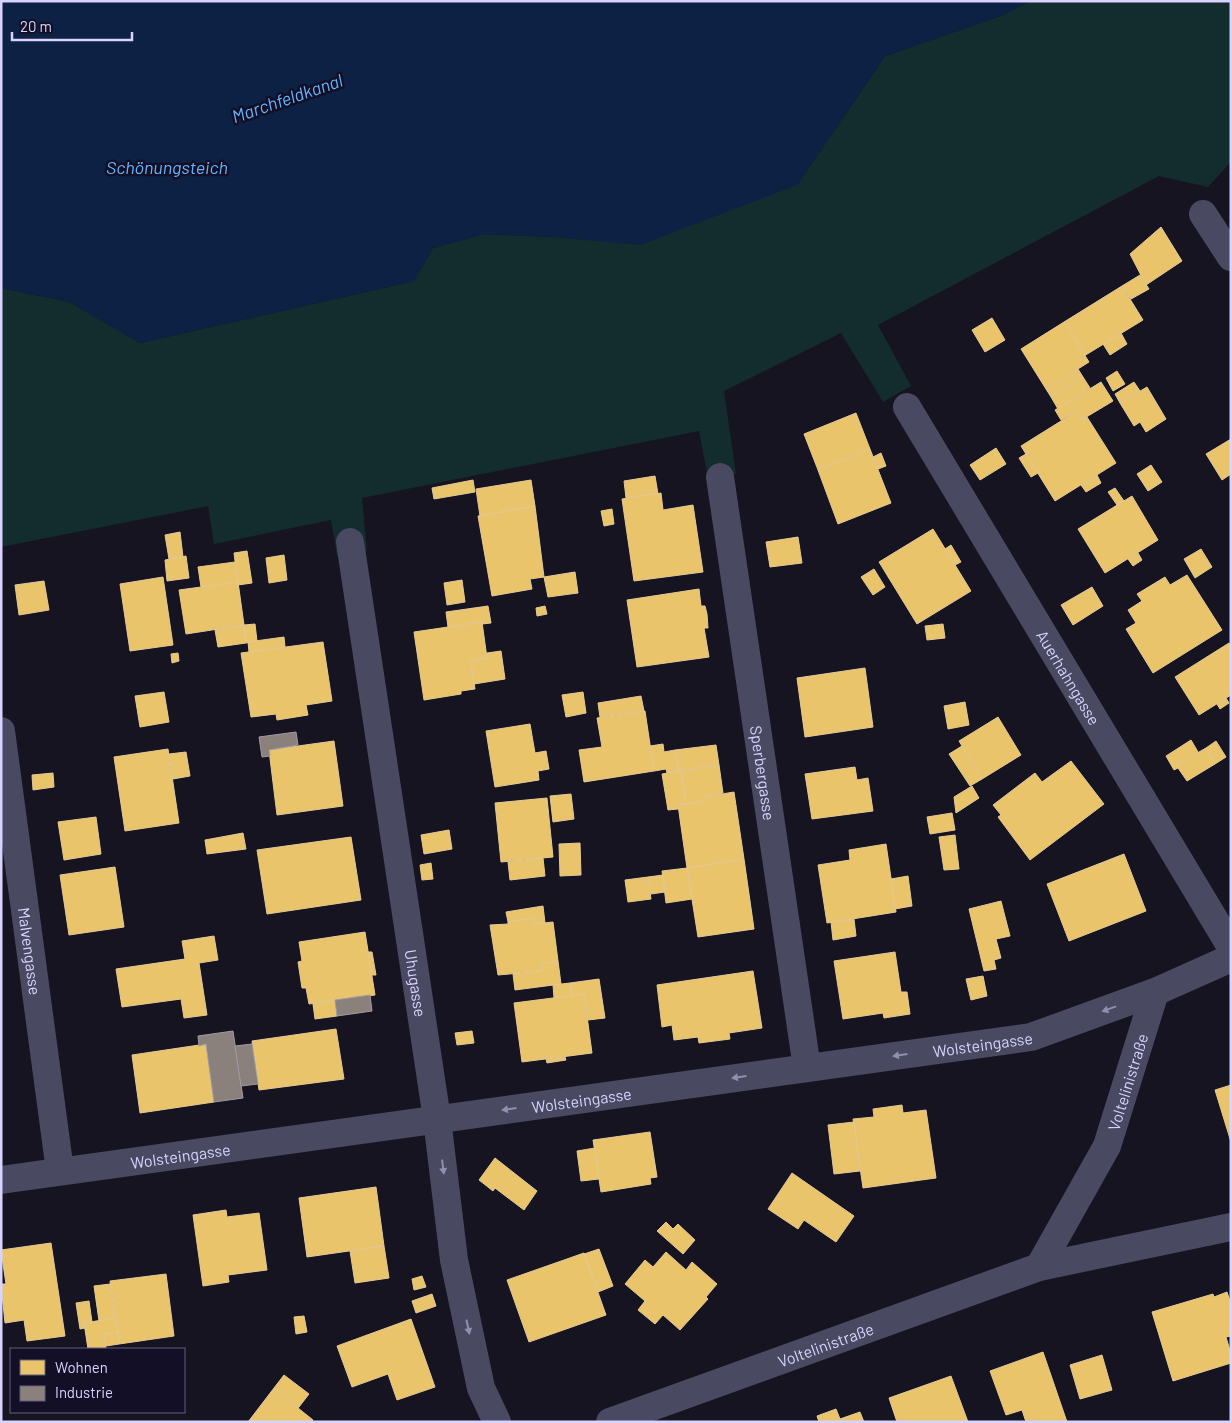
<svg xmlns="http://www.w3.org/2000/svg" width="1232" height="1423" viewBox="0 0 1232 1423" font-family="Barlow,sans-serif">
<rect width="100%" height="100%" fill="#161421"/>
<path fill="#132c2d" d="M1030,1H1231V162L1208,187L1159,176L878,325L911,386L883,402L841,333L724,391L736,474L708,478L699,431L362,498L367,551L337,556L331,520L214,544L208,506L1,547V288L70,302L140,343L414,281L433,248L484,234L553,237L797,185L885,56L1003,15Z"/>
<path fill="#0d2144" d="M1,1H1030L1003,15L885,56L797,185L640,245L553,237L484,234L433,248L414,281L140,343L70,302L1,288Z"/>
<g fill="#e9c46a" stroke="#e4c997">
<path d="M1161,227L1182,261L1146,285L1130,254Z"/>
<path d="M1140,275L1149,289L1131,299L1122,286Z"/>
<path d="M1122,286L1143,320L1084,356L1064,322Z"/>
<path d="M992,318L1005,340L985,352L972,330Z"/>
<path d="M1064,322L1089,362L1046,389L1021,349Z"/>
<path d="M1121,333L1127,344L1110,355L1103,344Z"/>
<path d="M1078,369L1083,377L1051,397L1046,389Z"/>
<path d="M1117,371L1125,384L1113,391L1106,378Z"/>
<path d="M1083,377L1090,388L1058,409L1051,397Z"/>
<path d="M1101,382L1113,401L1083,419L1077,411L1061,420L1055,410Z"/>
<path d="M1134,382L1140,391L1120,403L1115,394Z"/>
<path d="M1147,387L1166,419L1146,432L1140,422L1134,426L1120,403Z"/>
<path d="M1077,411L1083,419L1087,417L1116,463L1055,501L1021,446Z"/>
<path d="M856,413L870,449L818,470L804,434Z"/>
<path d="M1231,439V474L1222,480L1206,454Z"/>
<path d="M996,448L1006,464L980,480L970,465Z"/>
<path d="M870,449L891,503L838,524L818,470Z"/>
<path d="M881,453L886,466L878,469L873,457Z"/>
<path d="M1026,454L1038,473L1031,477L1019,458Z"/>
<path d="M1151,465L1162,482L1148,491L1137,474Z"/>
<path d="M1097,475L1101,483L1086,492L1081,485Z"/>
<path d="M655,476L658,494L626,498L624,481Z"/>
<path d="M473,480L475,492L434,499L432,488Z"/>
<path d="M531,480L535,506L480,516L476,489Z"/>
<path d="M1115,488L1124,501L1117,505L1108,492Z"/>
<path d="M661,493L663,510L693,505L703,572L634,581L622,499Z"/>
<path d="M1132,496L1158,540L1105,573L1078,529Z"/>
<path d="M535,506L544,577L530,579L532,589L492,596L478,516Z"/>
<path d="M612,509L614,524L604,526L601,511Z"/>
<path d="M933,529L971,591L917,624L879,562Z"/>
<path d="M180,532L183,557L169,559L165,535Z"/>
<path d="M798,537L802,563L770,567L766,542Z"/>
<path d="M951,545L961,562L955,565L945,549Z"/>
<path d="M1201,549L1212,567L1195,578L1184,559Z"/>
<path d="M247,551L252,583L238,585L234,553Z"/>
<path d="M1138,553L1142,560L1133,566L1128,559Z"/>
<path d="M284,555L287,580L269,583L266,558Z"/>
<path d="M186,556L189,578L167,581L165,560Z"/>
<path d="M235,562L238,582L201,587L198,567Z"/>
<path d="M874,569L885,587L873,595L861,577Z"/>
<path d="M575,572L578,593L548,597L544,577Z"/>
<path d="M1187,575L1222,630L1153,673L1126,629L1136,623L1128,610L1142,601L1137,594L1165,577L1170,585Z"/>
<path d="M163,577L173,645L130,651L120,584Z"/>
<path d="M462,580L465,602L447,605L444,583Z"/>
<path d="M44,581L49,610L19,615L15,585Z"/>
<path d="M238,582L244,625L186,634L179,590Z"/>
<path d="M1092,587L1103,606L1073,625L1061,605Z"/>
<path d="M699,589L701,606H705L707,614L708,628H704L709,657L637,667L627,600Z"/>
<path d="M488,606L491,623L482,624V622L448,627L446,612Z"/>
<path d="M545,606L547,614L537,616L536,608Z"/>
<path d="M482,622L487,658L471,661L475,689L461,691V694L424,700L414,632Z"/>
<path d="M255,624L257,641L246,643L244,625Z"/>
<path d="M943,624L945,638L927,640L925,626Z"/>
<path d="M244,625L246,643L218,647L215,630Z"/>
<path d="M284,637L285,647L249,652L248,642Z"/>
<path d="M323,642L332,701L306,705L308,715L277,720L276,714L251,717L241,653Z"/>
<path d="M1229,643L1231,646V695L1199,715L1175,677Z"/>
<path d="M501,651L505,679L474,684L471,661L487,658V653Z"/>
<path d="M178,653L179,661L172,663L171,654Z"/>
<path d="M865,668L873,727L805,737L797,678Z"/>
<path d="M164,692L169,722L140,727L135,696Z"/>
<path d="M583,692L586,713L566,717L562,695Z"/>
<path d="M641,696L644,711L600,717L598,703Z"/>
<path d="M1226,698L1229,703L1220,709L1217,704Z"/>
<path d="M965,702L969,725L948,729L944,706Z"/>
<path d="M644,711H645L654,771L584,782L579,750L602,747L597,718Z"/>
<path d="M998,717L1021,755L982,779L959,741Z"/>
<path d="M530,724L535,753L546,751L549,769L538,771L539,780L495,787L486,731Z"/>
<path d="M1191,740L1198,752L1178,764V768L1174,770L1166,756Z"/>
<path d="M334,741L343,806L277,815L269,750Z"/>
<path d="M1216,741L1226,757L1215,764L1206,748Z"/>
<path d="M663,744L664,752L675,750L679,771L667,773L666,769L654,771L650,746Z"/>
<path d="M716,745L719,765L679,771L675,750Z"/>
<path d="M962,746L982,779L970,786L949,754Z"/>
<path d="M1206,748L1215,764L1187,781L1178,768V764Z"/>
<path d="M168,749L179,823L125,831L114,757Z"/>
<path d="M186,752L190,776L173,779L169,754Z"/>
<path d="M1071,761L1104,804L1030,860L998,817L1001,815L993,805L1035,773L1042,782Z"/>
<path d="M719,765L723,793L704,797V801L686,804L681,771Z"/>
<path d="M855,767L857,780L868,778L873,811L812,819L805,774Z"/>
<path d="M679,771H681L686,804L678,805V809L668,810L662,774Z"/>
<path d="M53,773L54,787L33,790L32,775Z"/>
<path d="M972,786L979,798L956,813L954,797Z"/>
<path d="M734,792L744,859L687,868L678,805L704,801V797Z"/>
<path d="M571,794L574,819L553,822L550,796Z"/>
<path d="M547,798L553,857L501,862L495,803Z"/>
<path d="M952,813L955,830L930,834L927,817Z"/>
<path d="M96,817L101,854L64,860L58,822Z"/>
<path d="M449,830L452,849L424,854L421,835Z"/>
<path d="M243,833L246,849L207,854L205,840Z"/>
<path d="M955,835L959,869L944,870L939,837Z"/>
<path d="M351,837L361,900L267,914L257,850Z"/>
<path d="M580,843L581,875L560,876L559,844Z"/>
<path d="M886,844L896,912L827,923L818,865L850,860L849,850Z"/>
<path d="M1124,854L1146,911L1069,941L1047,884Z"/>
<path d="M543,858L545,876L510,880L508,862Z"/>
<path d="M744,859L754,929L698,937L687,868Z"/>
<path d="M431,863L433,879L422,880L420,865Z"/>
<path d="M115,867L124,927L69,935L60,875Z"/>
<path d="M687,868L692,899L666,903L662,871Z"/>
<path d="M663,875L665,892L651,894L648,877Z"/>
<path d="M908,876L912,906L895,909L891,879Z"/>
<path d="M648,877L651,899L628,902L625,880Z"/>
<path d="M1001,901L1010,936L996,939L1001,958L994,960L996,969L984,971L969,909Z"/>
<path d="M543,906L545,923L535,924L534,918L508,922L506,912Z"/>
<path d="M534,918L535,924L553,922L558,961L542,964L543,971L498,975L490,925L508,924V922Z"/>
<path d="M854,919L856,936L833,940L831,922Z"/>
<path d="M365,932L375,995L309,1004L306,988H302L298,962L302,961L299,942Z"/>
<path d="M214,936L218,960L199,963L207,1015L184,1018L181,999L122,1007L116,969L185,959L182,941Z"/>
<path d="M368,952H372L376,975H371Z"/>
<path d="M895,952L901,992H907L910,1014L884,1018L883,1013L843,1019L834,961Z"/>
<path d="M558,961L561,984L515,990L513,974L543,971L542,964Z"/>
<path d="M753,971L762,1028L729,1033L730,1039L699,1043L698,1037L674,1040L672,1025L662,1027L657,985Z"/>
<path d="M983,976L987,996L971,1000L966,979Z"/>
<path d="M599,979L605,1018L588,1020L584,994L572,996L570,983Z"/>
<path d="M570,983L572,996L554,998L553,985Z"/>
<path d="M584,994L592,1053L522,1062L514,1003Z"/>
<path d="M335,1000L337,1016L315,1019L313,1004Z"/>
<path d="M336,1029L344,1079L259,1090L252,1041Z"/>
<path d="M472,1031L474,1043L457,1045L455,1033Z"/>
<path d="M206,1044L214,1102L140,1113L132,1055Z"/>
<path d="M565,1057L566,1060L547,1063L546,1059Z"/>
<path d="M1231,1085V1142L1215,1090Z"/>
<path d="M902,1105L903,1113L926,1110L936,1178L863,1188L853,1119L874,1117L873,1109Z"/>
<path d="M854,1122L860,1171L834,1174L828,1125Z"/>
<path d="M650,1132L657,1177L650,1178L651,1184L601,1192L593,1140Z"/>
<path d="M595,1148L599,1179L581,1181L577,1151Z"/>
<path d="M495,1158L537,1191L524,1210L495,1188L493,1191L479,1180Z"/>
<path d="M792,1173L854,1216L836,1242L804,1220L798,1229L768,1209Z"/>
<path d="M376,1187L384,1246L307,1257L299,1198Z"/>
<path d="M226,1210L227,1217L259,1213L267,1270L228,1275L229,1282L203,1286L193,1215Z"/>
<path d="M666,1222L673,1229L678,1224L695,1240L683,1254L657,1231Z"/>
<path d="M51,1243L65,1336L27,1341L24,1320L5,1323L1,1284H6L1,1250Z"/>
<path d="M384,1246L389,1278L355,1283L350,1251Z"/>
<path d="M599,1249L613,1286L598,1292L584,1254Z"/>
<path d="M666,1252L686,1270L692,1262L717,1284L706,1297L708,1299L680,1330L663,1315L655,1324L638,1310L645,1301L625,1284L645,1260L653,1267Z"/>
<path d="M584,1253L606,1315L529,1342L507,1280Z"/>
<path d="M166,1274L174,1336L119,1344L110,1281Z"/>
<path d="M422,1276L426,1287L414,1290L412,1279Z"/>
<path d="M110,1284L115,1318L99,1321L94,1286Z"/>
<path d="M1227,1292L1231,1304V1336L1226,1337L1231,1354V1363L1173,1381L1152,1312L1213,1294L1214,1297Z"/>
<path d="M432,1294L436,1306L416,1313L412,1301Z"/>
<path d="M89,1301L92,1322L84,1323L85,1328L80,1329L76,1303Z"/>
<path d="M304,1316L307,1332L296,1334L294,1317Z"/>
<path d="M115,1318L118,1332L104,1334L106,1349H88L84,1323Z"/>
<path d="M411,1319L435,1387L397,1400L388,1374L352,1387L337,1346Z"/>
<path d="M118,1332L119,1344L106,1346L104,1334Z"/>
<path d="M1043,1352L1067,1422H1026L1022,1410L1006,1415L990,1371Z"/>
<path d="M1102,1355L1112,1390L1080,1399L1070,1365Z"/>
<path d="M284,1375L309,1394L299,1407L274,1388Z"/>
<path d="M951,1376L968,1422H897L889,1398Z"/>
<path d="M274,1388L299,1407L298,1408L313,1420L312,1422H248Z"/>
<path d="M836,1409L840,1419L860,1412L864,1422H819L817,1416Z"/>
</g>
<g fill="#8a817c" stroke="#a29aa3">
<path d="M296,732L298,745L269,750L270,756L262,757L259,737Z"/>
<path d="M370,995L372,1011L337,1016L335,1000Z"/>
<path d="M233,1031L243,1098L214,1102L206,1044L199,1046L198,1036Z"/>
<path d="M252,1044L258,1084L241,1086L235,1046Z"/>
</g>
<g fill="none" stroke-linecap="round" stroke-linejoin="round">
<g stroke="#4a4962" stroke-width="28">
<path d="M1203,214L1231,257"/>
<path id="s1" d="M907,407L1231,947"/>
<path id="s2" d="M720,477L807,1068"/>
<path id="s3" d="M350,542L437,1119L454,1260L481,1388L497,1422"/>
<path id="s4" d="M1,731L60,1171"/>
<path id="s5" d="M1,1180L1031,1037L1155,992L1231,958"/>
<path id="s6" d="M1039,1267L1107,1146L1155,992"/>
<path id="s7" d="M610,1422L1039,1267L1231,1227"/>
</g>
</g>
<defs><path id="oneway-solid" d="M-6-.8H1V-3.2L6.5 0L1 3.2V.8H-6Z" transform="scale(1.25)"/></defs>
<g fill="#928eb0">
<use href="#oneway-solid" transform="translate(1109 1009) rotate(160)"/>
<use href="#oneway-solid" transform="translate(900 1055) rotate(172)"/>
<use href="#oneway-solid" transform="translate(739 1077) rotate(172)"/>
<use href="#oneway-solid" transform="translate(509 1109) rotate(172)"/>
<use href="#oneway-solid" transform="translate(443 1167) rotate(83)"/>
<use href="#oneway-solid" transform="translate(468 1327) rotate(78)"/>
</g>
<g text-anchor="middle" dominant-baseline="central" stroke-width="5" stroke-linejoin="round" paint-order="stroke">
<g font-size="16" fill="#d9d4ff" stroke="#130f26">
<text stroke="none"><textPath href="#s1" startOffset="315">Auerhahngasse</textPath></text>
<text stroke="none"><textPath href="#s2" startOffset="299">Sperbergasse</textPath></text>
<text stroke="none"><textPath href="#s4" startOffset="222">Malvengasse</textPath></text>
<text stroke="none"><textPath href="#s3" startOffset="446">Uhugasse</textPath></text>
<text stroke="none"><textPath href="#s5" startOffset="991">Wolsteingasse</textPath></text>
<text stroke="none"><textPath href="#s6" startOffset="206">Voltelinistraße</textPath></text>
<text stroke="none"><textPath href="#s5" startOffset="586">Wolsteingasse</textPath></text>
<text stroke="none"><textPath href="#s5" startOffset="181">Wolsteingasse</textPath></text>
<text stroke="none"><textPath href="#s7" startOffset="229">Voltelinistraße</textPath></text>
</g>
<g font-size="18" font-style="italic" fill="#62b6ff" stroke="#130f26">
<text transform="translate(287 98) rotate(-19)">Marchfeldkanal</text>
<text x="167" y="167">Schönungsteich</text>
</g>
</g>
<rect width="1232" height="1423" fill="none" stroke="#d9d4ff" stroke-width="5"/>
<rect x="10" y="1348" width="175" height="65" fill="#130f26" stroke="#625e7d"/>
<rect x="20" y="1360" width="25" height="15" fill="#e9c46a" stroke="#625e7d"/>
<text x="55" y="1373" font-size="15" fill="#d9d4ff">Wohnen</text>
<rect x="20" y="1386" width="25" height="15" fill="#8a817c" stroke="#625e7d"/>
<text x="55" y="1398" font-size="15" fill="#d9d4ff">Industrie</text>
<path d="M12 32v8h120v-8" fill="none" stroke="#d9d4ff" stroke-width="2.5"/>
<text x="20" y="32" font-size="15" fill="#d9d4ff" stroke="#130f26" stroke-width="4" paint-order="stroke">20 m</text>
</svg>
